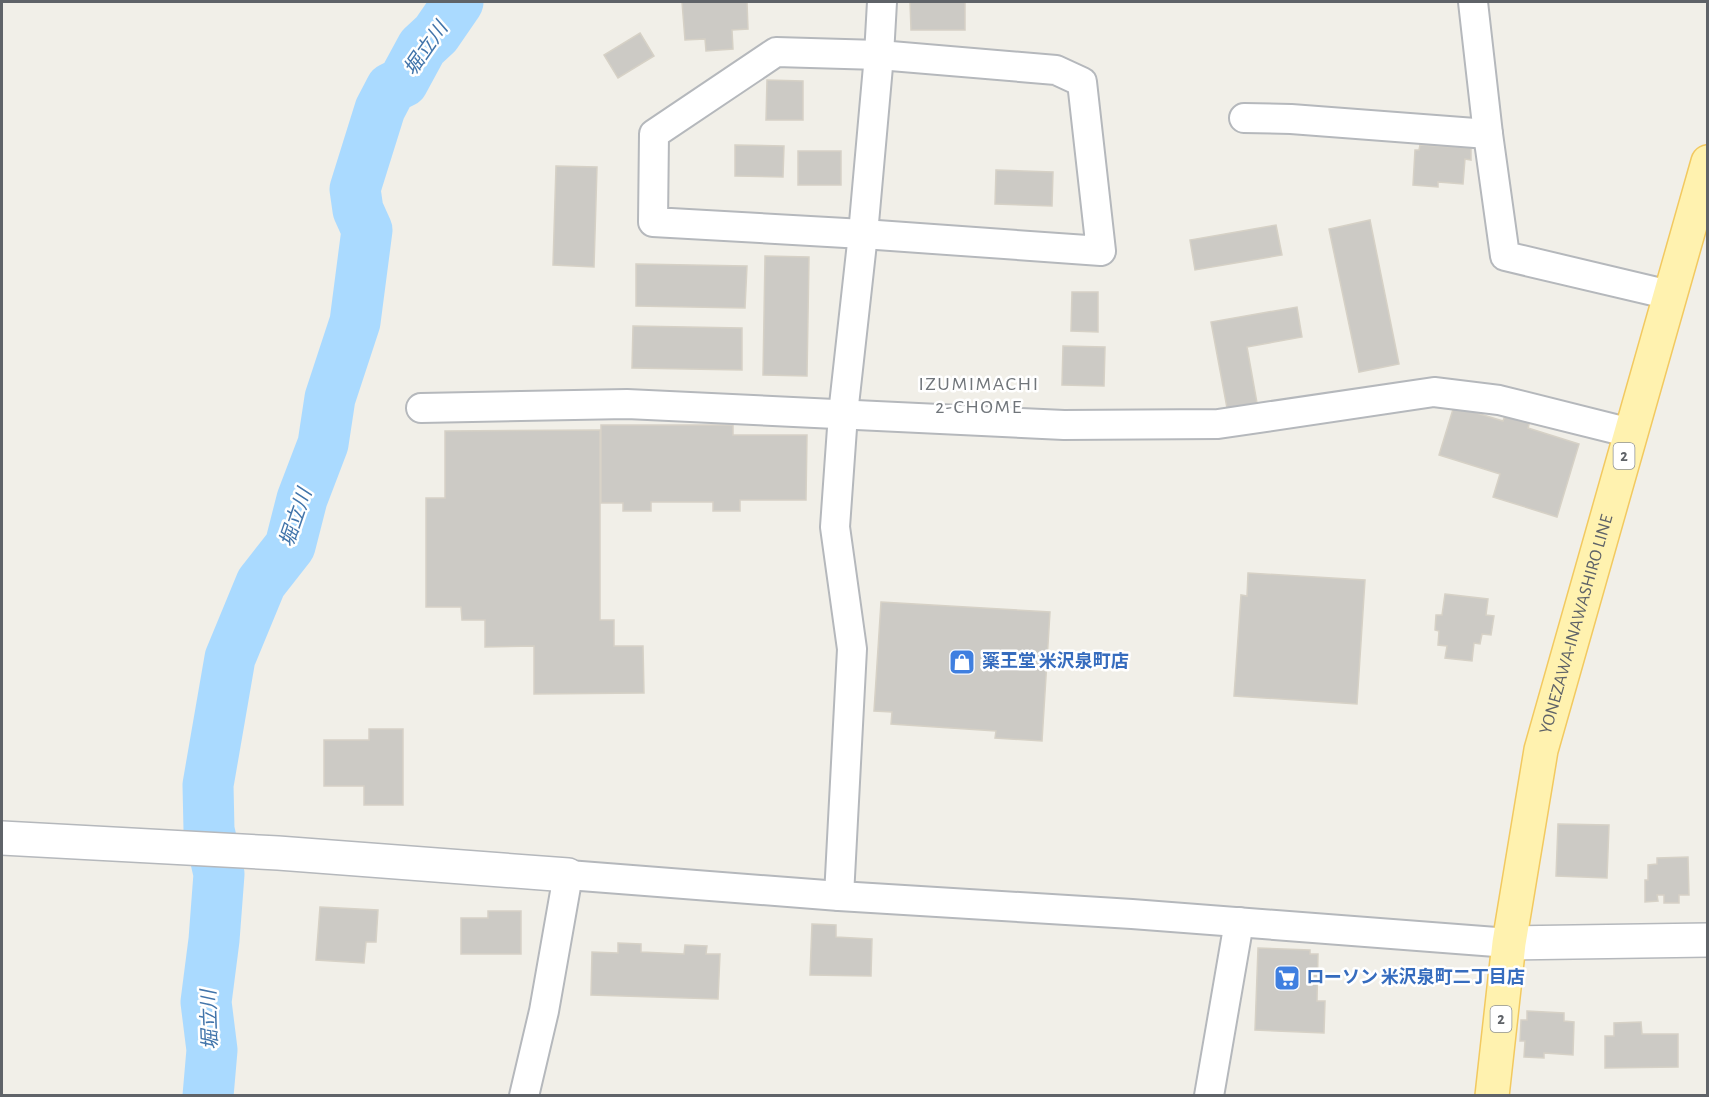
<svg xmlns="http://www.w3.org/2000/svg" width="1709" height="1097" viewBox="0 0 1709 1097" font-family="'Alegreya Sans','Noto Sans JP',sans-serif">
<rect width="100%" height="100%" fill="#f1efe8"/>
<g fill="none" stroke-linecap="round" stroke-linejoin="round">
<path stroke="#aadaff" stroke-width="51" d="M208,1096L212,1050L206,1002L214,940L219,874L209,830L208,785L230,658L261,583L290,546L302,499L323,444L330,398L355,322L367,230L358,210L355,189L380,109L391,88L403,82L422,47L436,34L458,2"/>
</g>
<g fill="#cccac5" stroke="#d6d1c6" stroke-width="1.5">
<path d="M682,2H747L748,29L732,30L733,49L706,51L705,39L685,40Z"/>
<path d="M910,2H965V30H911Z"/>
<path d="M640,33L654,56L618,78L604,55Z"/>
<path d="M767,80L803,81V120H766Z"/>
<path d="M735,145L784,146L783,177L735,176Z"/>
<path d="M1420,145L1471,148V160L1465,159L1463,184L1438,182V187L1413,185L1415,150H1419Z"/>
<rect x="798" y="151" width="43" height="34"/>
<path d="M556,166L597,167L594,267L553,265Z"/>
<path d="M996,170L1053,172L1052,206L995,204Z"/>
<path d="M1370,220L1399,364L1359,372L1329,229Z"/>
<path d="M1276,225L1282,255L1195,270L1190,240Z"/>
<path d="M765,256L809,257L807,376L763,375Z"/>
<path d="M636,264L747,266L745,308L636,306Z"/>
<path d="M1072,292H1098V332L1071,331Z"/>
<path d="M1297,307L1302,337L1247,347L1257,403L1227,408L1211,322Z"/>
<path d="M633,326L742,328V370L632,368Z"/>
<path d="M1063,346L1105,347L1104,386L1062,385Z"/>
<path d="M1454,406L1503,421L1506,413L1530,421L1528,428L1579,444L1557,517L1493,497L1500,474L1439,455Z"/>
<path d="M601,425H733V435H807L806,500H740V511H713V502H651V511H623V503H601Z"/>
<path d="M600,430V620H614V646H643L644,693L534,694V646L485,647V620H462L461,607H426V498H445V431Z"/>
<path d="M1248,573L1365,580L1357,704L1234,696L1241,595L1247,596Z"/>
<path d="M1445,594L1488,599L1486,615L1494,616L1491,635L1482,634L1480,644L1474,643L1472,661L1445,658L1447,646L1438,645L1439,631L1435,630L1436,615H1442Z"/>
<path d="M881,602L1050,612L1042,741L995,738L996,731L891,724L892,712L874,711Z"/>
<path d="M369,729H403V805H364V786H324V740H369Z"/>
<path d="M1558,824L1609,825L1607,878L1556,876Z"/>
<path d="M1688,857L1689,895H1679V903H1664V895H1657L1658,901L1645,902V880H1648V865L1657,864V858Z"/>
<path d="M320,907L378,910L376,942H366L364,963L316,960Z"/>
<path d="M488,911H521V954H461V918H488Z"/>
<path d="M812,924L836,925V937L872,939L871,976L810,975Z"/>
<path d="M618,943L641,944V952L684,954L685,945L707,946L706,954H720L718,999L591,995L592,952L618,953Z"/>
<path d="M1258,948L1310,950V954H1318L1317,1001H1325L1324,1033L1255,1030Z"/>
<path d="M1527,1011L1564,1013V1021L1574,1022L1573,1055L1544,1053V1058L1524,1057L1525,1041H1520L1521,1020H1527Z"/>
<path d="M1641,1022L1642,1034H1678V1067L1605,1068V1036H1614V1023Z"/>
</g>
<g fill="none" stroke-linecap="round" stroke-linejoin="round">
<g stroke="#b5b8bc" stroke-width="32">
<g id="minor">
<path d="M776,52L879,55L1056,70L1082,82L1101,251L863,234L653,222L654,134Z"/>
<path d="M1244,118L1291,119L1488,134L1473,2"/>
<path d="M1488,134L1505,256L1670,295"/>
<path d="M421,408L627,404L1064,425L1218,424L1434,392L1499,400L1631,433"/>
<path d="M839,896L852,649L835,527L843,414L863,234L879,55L882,2"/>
<path d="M524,1096L544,1011L568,875L839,896L1132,914L1509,943"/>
<path d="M1209,1096L1239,922"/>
</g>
</g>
<g stroke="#b5b8bc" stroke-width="36">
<g id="tertiary">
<path d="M2,838L278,853L568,875"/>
<path d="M1509,943L1708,940"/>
</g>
</g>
<g stroke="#f2c960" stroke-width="36">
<g id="primary">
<path id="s1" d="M1492,1096L1509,943L1541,750L1708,162"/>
</g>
</g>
<use href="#minor" stroke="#fff" stroke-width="28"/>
<use href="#tertiary" stroke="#fff" stroke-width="33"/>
<use href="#primary" stroke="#fff2af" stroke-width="33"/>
</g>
<defs>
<g id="shop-square" transform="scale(1.35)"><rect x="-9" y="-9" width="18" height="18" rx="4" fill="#3f7fe0" stroke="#fff"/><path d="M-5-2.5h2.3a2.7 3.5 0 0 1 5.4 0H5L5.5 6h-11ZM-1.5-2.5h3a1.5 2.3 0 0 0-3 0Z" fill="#fff"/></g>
<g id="supermarket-square" transform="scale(1.35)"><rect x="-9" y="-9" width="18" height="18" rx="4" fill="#3f7fe0" stroke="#fff"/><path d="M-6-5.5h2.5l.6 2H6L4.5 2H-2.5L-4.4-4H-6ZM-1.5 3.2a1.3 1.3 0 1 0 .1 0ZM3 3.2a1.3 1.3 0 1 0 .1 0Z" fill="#fff"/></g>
</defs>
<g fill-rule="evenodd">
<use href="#shop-square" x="962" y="662"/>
<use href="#supermarket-square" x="1287" y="978"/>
</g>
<g text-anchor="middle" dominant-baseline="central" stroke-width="5" stroke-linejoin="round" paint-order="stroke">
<g fill="#fff" stroke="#8f9295" stroke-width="1.5">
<rect x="1613.5" y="443" width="21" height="26" rx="4.5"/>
<rect x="1490.5" y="1006" width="21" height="26" rx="4.5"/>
</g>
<g font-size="16" font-weight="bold" fill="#5f6368">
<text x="1624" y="456">2</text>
<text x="1501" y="1019">2</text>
</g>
<g font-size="18" fill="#5f6368" stroke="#fff">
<text stroke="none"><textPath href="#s1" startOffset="480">YONEZAWA-INAWASHIRO LINE</textPath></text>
</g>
<g font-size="18" font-weight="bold" fill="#366cbe" stroke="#fff" text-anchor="start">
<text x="982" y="662">薬王堂 米沢泉町店</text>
<text x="1306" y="978">ローソン 米沢泉町二丁目店</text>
</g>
<g font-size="20" font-style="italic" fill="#4174aa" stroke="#fff">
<text transform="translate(426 49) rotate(-55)">堀立川</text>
<text transform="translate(296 518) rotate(-71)">堀立川</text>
<text transform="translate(210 1020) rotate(-92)">堀立川</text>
</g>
<g font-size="20" letter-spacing="1.5" fill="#70757a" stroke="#fff">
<text x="979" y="384">IZUMIMACHI<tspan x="979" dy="23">2-CHOME</tspan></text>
</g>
</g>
<rect width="1709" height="1097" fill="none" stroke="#5f6368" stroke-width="6"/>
</svg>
